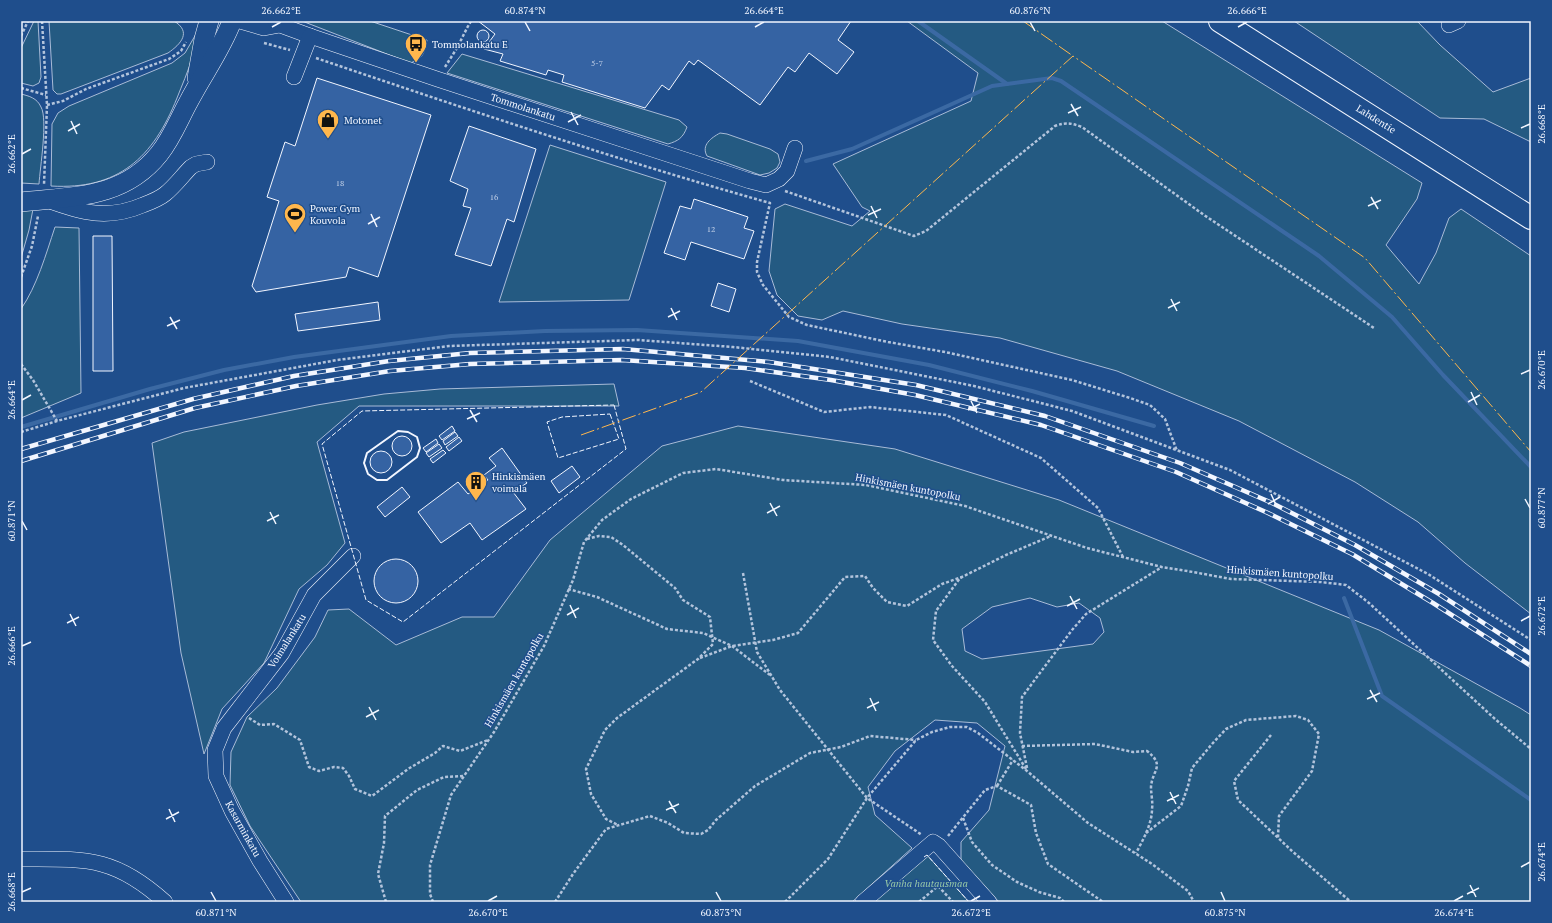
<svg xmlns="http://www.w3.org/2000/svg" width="1552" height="923" viewBox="0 0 1552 923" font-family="'PT Serif',serif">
<rect width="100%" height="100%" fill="#1f4e8c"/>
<g fill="#245a82" stroke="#a8bbd7" fill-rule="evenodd">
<path d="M34,21H38L41,77L39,83L33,86L21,83V48Z"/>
<path d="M49,21H174C192,32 181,44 168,53L61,94H57L53,90Z"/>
<path d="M302,21H370L427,40C424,53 424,58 410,63Z"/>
<path d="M907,21H1162L1422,183L1417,199L1386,245L1419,284L1436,253L1449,218L1461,209L1531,256V614L1465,563L1418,522L1355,482L1239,421L1117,371L1000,338L902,324L843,311L822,320L798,316L777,295L769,271L775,209L785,204L852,226L870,211L862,207L833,164L971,101L978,73Z"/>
<path d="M1294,21H1417L1440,45L1493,92L1531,78V142L1484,119L1440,118Z"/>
<path d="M196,34C195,42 194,51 192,58C188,72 182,85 177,98C153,158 118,190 51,186L52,124L58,113L69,106L172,63L185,53Z"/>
<path d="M462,54L679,120L687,127C683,138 678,141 668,144L447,73Z"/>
<path d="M21,94C29,96 37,98 41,107C48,119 40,168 39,184L21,183Z"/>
<path d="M720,133L727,134L770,149L778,154L780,162L777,168L769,173L760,175L707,156C701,145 711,138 720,133Z"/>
<path d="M550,145L666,182L629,300L499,302Z"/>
<path d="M21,208L33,209L29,230L21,258Z"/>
<path d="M55,227L79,228L81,393L21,418V309C37,286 46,254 55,227Z"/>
<path d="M614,384L619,406H359L317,442L345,543L327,565L299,589L264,663L222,709L204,754L181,653L152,443L184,432L317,405L384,394L440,389Z"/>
<path d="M738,426L895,449L1059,500L1379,630L1520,708L1531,715V902H999L961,860V842L989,810L1005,746L977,723L935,720L895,751L868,787L875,815L912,848L852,902H301L250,826L230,785L231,752L247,717L277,688L315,637L328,610L349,609L396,645L462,617H494L550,540L662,446ZM1030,598L1057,607L1079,603L1100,618L1104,632L1093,644L982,659L965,651L962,629L992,607Z"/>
<path d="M927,855L969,902H874Z"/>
</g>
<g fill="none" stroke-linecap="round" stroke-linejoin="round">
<g stroke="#3b69a3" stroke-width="4">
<path d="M918,21L1007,84"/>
<path d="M806,161L852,149L992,86L1052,78L1061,81L1319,256L1392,317L1443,375L1531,467"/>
<path d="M21,427L150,389L224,370L294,357L451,336L545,331L637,330L798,341L929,365L1032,391L1154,426"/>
<path d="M1344,598L1382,696L1531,800"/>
</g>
</g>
<g fill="#3563a3" stroke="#f2f6ff">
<path d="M478,21H851L838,40L854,52L837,74L809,53L795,72L788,67L760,105L698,60L694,65L689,61L669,90L662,85L645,108L562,82L564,75L548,70L546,75L500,61L503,54L484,49L495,34Z"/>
<circle cx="483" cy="36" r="6"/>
<path d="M317,78L431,115L378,277L349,267L346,277L256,292L252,286L279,201L267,197L285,142L295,146Z"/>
<path d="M469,126L536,149L514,222L507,219L491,266L455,255L471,208L463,206L468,189L450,181Z"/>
<path d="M694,199L748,217L744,228L754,231L744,259L691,242L685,260L664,253L680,206L691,209Z"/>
<path d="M93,236H112L113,371H93Z"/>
<path d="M718,283L736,289L729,312L711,306Z"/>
<path d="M378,302L380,320L298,331L295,314Z"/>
<path d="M452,426L455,431L442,440L439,436Z"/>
<path d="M455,432L458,436L445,445L443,441Z"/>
<circle cx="402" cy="446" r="10"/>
<path d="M459,437L462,441L449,451L446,447Z"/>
<path d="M436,439L438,443L426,452L423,448Z"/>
<path d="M439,444L442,448L429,457L426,453Z"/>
<path d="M502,448L527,483L513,492L526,509L482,540L470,523L441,543L418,512L458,482L468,494L488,480L484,475L496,466L489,458Z"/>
<path d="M443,450L446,453L433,463L430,459Z"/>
<circle cx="381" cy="462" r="11"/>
<path d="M572,466L580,477L559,493L551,481Z"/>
<path d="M402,487L410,497L385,517L377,507Z"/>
<circle cx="396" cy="581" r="22"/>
</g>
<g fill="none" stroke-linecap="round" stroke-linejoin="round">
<g stroke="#f2f6ff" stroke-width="16">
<g id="minor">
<path d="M240,21L264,28L280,25"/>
<path d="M275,21L280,25L310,36L437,79L750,181L766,185L779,179L787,171L795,148"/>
<path d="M1449,25L1458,21"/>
<path d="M294,77L310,36"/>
<path d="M47,200C82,213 108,220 143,205C151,202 159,199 165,194C175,186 182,176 191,167L196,164L207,162"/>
<path d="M21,859C86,859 114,856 165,902"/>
<path d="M286,902L260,861L232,811L216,776L215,750L224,728L282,653L314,595L353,556"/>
<path d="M863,902L933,842L939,846L989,902"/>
</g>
</g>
<g stroke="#f2f6ff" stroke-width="20">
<g id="major">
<path d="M197,78L204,39L209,21"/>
<path d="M21,202C73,196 123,199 159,154C172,138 179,119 189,101C203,74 221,50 232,21"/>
</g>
</g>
<g stroke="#f2f6ff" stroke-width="24">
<path id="highway" d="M1220,21L1531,218"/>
</g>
<g stroke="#b3c4dc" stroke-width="2.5" stroke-dasharray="3 2" stroke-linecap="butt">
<path d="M42,21L47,105L44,185"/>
<path d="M21,36L28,21"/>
<path d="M264,43L290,50"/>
<path d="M316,58C466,109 617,160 770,203L757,262V272L763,285L789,317L807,325L888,342L945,352L1072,380L1130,398L1150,405L1165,419L1177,451"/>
<path d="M445,67L457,48L467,28L471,21"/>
<path d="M21,88L46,95"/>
<path d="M47,105L63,101L86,89L169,59L181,51L186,42"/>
<path d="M785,191L914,236L926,231L1055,126C1066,122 1071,123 1082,127L1204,215L1374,328"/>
<path d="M21,277L32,246L38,216"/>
<path d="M21,364L33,380L57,421"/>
<path d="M750,381L824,412L870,407L946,415L1041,458L1098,508L1123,557"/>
<path d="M21,432L57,421L184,388L337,360L449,346L638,340L733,347L830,357L974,386L1072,411L1230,470L1428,574L1531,640"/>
<path d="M587,539L599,536L611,537L623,545L675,588L683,600L710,617L713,644L698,659L617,718L605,730L586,769L591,794L606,819L618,825"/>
<path d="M743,573L757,652L780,690L867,798L922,835"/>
<path d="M568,589L597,597L667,629L703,633L732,646L770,675"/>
<path d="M700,658L732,646L773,640L798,633L845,577L865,576L873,588L887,602L907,606L942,584L962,577"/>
<path d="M249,718L260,725L274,724L300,740L309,767L319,771L334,767L343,768L349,776L355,789L372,796L408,769L435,753L443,746L460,751L488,740"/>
<path d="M1271,735L1234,781L1238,800L1292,851L1351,902"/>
<path d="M1022,746L1095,744L1133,752L1147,751C1166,766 1152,770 1151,787C1151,794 1153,802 1152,809C1152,824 1143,840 1136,853"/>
<path d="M1027,768L1020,733L1022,697L1072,630L1086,614L1162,567"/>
<path d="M1026,769L985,702L952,666L933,640L936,611L960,578L1006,555L1051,536"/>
<path d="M997,786L1013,760"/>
<path d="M963,818L972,842L992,865L1017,882L1039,892L1060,898L1064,902"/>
<path d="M1146,833L1181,806L1188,786L1192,768L1212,744L1226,729L1246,720L1296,716L1308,720L1319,734L1312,771L1279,816L1278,838"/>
<path d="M948,836L985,790L997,786L1031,805L1036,833L1048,864L1103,902"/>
<path d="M386,902L378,874L384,843L385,816L417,790L444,777L463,776"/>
<path d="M433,902L430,894V865L451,795L494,732L544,646L573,580L584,542L602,520L631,499L683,473L716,469L783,480L866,485L965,506L1087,548L1162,567L1193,572L1231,579L1321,582L1346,585L1369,603L1495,719L1531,749"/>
<path d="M555,902L573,874L606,829L650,816L668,823L684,833L701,834L708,830L716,820L755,786L810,753L841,747L870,736L916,740"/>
<path d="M785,902L828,859L867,798L916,740L932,732L950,727H967L978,733L1027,771L1088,823L1152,864L1188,891L1194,902"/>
<path d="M919,902L938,886L953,902"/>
</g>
<use href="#minor" stroke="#1f4e8c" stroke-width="15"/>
<use href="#major" stroke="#1f4e8c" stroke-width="19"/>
<use href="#highway" stroke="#1f4e8c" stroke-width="22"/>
<g stroke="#f2f6ff" stroke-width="4.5">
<g id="rail">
<path d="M21,449L193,399L294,376L389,361L470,353L623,349L769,362L916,385L1045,416L1180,463L1272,503L1355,545L1439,594L1531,654"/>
<path d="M21,461L195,408L296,386L390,371L470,364L622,360L745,368L831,380L915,395L1041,425L1176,472L1268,513L1352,554L1433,603L1531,666"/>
</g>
</g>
<use href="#rail" stroke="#1f4e8c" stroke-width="3" stroke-dasharray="9" stroke-linecap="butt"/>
<g stroke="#f2f6ff" stroke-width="1" stroke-dasharray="5 2" stroke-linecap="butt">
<path d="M614,405L626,449L403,622L366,600L322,444L362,411Z"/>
<path d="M610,414L619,439L558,458L547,422L562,417Z"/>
<path d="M924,857L927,855L969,902"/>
</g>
<path stroke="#f2f6ff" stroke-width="2" d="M398,431L408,432L417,437L420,448L417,457L387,480H377L368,474L364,463L367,453Z"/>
<g stroke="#ffb74d" stroke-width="1" stroke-dasharray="14 3 2 3" stroke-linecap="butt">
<path d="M1023,21L1073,56"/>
<path d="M581,435L701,392L1073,56L1365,258L1531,452"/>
</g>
</g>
<path fill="none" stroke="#f2f6ff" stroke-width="1.5" d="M525,22L530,31M1030,22L1035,31M272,27L281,22M755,27L764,22M1238,27L1247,22M1071,104L1078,116M571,112L578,125M1068,113L1081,107M71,121L77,134M568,122L581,115M1521,128L1530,124M68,131L80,124M22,154L31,149M1371,197L1378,209M871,206L877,218M1368,206L1381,200M371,214L377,227M868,215L881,209M368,224L380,217M1171,299L1177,311M671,308L677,320M1168,308L1180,302M170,317L177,329M668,317L680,311M167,326L180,320M1521,374L1530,370M1471,392L1477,405M22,400L31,395M971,401L977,413M1468,402L1480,395M470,410L477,422M968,410L980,404M467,419L480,413M1271,494L1277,507M1525,499L1530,508M770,503L777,516M1268,504L1280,497M270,512L276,524M767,513L780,506M22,521L27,530M267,521L279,515M1070,596L1077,609M570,605L576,618M1067,606L1080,599M70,614L76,626M567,615L579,608M1521,621L1530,616M67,623L79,617M22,646L31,642M1370,690L1377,702M870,698L876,711M1367,699L1380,693M369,707L376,720M867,708L879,702M366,717L379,710M1170,792L1176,804M669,801L676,813M1167,801L1179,795M169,809L175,822M666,810L679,804M166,819L179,812M1521,867L1530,862M1470,885L1476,897M22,892L31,888M211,892L216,901M716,892L721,901M1221,892L1225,901M1467,894L1479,888M488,901L497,896M971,901L980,896M1454,901L1463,896"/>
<defs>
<g id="bus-pin" transform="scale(1.15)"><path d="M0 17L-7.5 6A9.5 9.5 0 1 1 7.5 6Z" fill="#ffb74d" stroke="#1f4e8c"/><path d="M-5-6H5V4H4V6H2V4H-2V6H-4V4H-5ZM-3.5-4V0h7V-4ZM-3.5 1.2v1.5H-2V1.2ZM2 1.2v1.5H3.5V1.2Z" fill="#111"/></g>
<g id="shop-pin" transform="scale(1.15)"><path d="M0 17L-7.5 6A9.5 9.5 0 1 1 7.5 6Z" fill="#ffb74d" stroke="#1f4e8c"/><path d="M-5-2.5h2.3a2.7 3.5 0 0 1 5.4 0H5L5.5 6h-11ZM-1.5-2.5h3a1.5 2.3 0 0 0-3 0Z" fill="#111"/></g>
<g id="stadium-pin" transform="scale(1.15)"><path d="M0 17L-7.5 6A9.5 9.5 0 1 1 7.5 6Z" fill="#ffb74d" stroke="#1f4e8c"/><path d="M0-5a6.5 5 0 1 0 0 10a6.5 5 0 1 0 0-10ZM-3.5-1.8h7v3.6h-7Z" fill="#111"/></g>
<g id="building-pin" transform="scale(1.15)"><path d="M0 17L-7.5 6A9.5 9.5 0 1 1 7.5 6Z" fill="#ffb74d" stroke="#1f4e8c"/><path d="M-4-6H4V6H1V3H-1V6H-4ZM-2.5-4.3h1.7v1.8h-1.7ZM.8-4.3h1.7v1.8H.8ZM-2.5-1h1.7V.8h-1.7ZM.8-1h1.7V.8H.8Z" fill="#111"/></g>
</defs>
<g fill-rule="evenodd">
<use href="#bus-pin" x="416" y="44"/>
<use href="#shop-pin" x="328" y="120"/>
<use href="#stadium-pin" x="295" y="214"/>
<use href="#building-pin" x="476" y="482"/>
</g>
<g text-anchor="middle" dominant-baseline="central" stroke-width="3" stroke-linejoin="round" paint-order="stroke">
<g font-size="8" fill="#c3d1e8">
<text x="597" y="63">5-7</text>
<text x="340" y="183">18</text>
<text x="494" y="197">16</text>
<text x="711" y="229">12</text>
</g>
<g font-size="10" fill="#f2f6ff" stroke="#1f4e8c" text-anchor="start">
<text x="432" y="44">Tommolankatu E</text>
<text x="344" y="120">Motonet</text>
<text x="310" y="208">Power Gym<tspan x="310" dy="12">Kouvola</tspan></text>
<text x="492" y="476">Hinkismäen<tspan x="492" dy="12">voimala</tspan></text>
</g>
<g font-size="10" fill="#f2f6ff" stroke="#1f4e8c">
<text transform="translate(523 107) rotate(18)">Tommolankatu</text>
<text transform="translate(1376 119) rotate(32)">Lahdentie</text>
<text transform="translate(908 487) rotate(11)">Hinkismäen kuntopolku</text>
<text transform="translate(1280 573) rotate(4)">Hinkismäen kuntopolku</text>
<text transform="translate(287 641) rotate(-58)">Voimalankatu</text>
<text transform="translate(514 680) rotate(-60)">Hinkismäen kuntopolku</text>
<text transform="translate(243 829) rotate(61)">Kasarminkatu</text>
</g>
<g font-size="10" font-style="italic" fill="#97c8a6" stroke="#1f4e8c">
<text x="926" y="883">Vanha hautausmaa</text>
</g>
</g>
<rect width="1552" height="923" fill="none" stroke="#1f4e8c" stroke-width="44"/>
<rect x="22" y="22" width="1508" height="879" fill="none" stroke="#f2f6ff" stroke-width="1.5"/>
<g font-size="10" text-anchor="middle" fill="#f2f6ff">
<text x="281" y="14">26.662°E</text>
<text x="525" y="14">60.874°N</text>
<text x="764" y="14">26.664°E</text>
<text x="1030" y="14">60.876°N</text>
<text x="1247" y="14">26.666°E</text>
<text transform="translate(1541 124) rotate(-90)" y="4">26.668°E</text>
<text transform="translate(11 154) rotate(-90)" y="4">26.662°E</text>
<text transform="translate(1541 370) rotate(-90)" y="4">26.670°E</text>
<text transform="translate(11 400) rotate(-90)" y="4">26.664°E</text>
<text transform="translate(1541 508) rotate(-90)" y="4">60.877°N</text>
<text transform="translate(11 521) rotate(-90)" y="4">60.871°N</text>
<text transform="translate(1541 616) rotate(-90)" y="4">26.672°E</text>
<text transform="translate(11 646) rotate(-90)" y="4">26.666°E</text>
<text transform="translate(1541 862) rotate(-90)" y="4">26.674°E</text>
<text transform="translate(11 892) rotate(-90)" y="4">26.668°E</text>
<text x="216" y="916">60.871°N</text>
<text x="488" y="916">26.670°E</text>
<text x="721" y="916">60.873°N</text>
<text x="971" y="916">26.672°E</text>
<text x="1225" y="916">60.875°N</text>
<text x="1454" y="916">26.674°E</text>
</g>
</svg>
